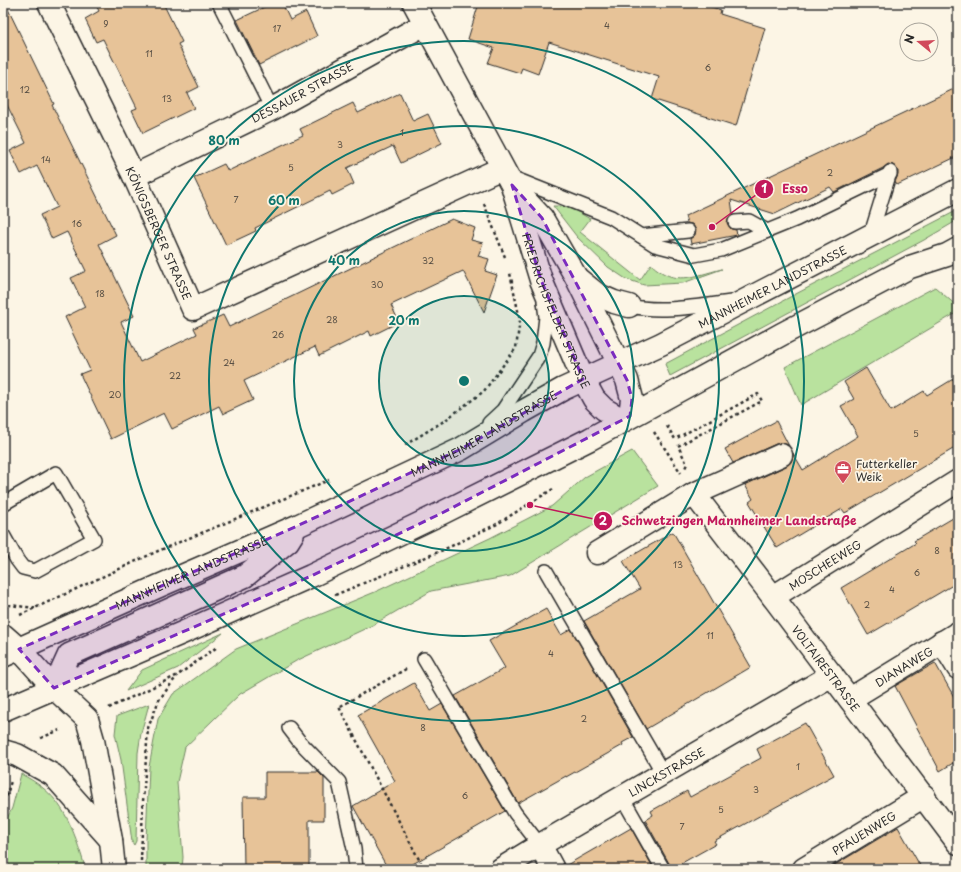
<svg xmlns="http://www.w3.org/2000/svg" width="961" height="872" viewBox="0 0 961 872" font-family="'Playpen Sans',sans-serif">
<rect width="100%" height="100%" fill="#fcf5e5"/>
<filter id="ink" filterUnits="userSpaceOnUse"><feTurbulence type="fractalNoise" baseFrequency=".025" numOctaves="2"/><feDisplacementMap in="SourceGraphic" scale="8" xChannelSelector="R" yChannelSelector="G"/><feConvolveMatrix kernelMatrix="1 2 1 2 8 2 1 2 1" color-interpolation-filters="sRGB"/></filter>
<g filter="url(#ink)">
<g fill="#b9e29e" stroke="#728664">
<path d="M553,206H568L590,219L580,232L640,280L651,264C675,287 693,276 722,269L683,283L644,285L626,279L608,267L577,237Z"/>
<path d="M958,210V220L924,240L670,376L665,364L790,297Z"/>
<path d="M935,287L958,307V312L801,405L785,367Z"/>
<path d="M632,451L658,486L510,576L431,591L373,625L296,661L240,694L185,747L177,782L183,857L182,869H146V840L149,767L158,719L173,694L236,649L375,592L490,538L552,506L585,477Z"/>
<path d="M223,633L178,668L126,691L142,670Z"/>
<path d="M149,704L141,733L138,753L136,841L134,845L132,842L121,760L115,734L117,716Z"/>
<path d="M21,774C52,790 64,807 76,839C79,849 83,858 85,869H3V827L12,808Z"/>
</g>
<g fill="#e7c398" stroke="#2b2b2b">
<path d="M3,3H5L54,104L52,105L116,235L99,244L134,316L121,322L140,362L197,334L194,328L223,315L229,327L452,219L475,228L471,240L483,243L478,256L489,259L485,271L497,275L484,312L463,271L391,305L399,322L371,336L369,331L319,356L315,347L244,381L253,400L223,414L219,406L172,429L164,413L111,439L80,374L90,370L65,317L85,307L71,278L86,271L67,232L52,239L40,215L57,207L37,166L21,174L10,151L26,143L3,97Z"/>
<path d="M95,3H163L182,42L178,44L199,87L187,93L194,108L143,133L132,110L137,108L103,39L96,42L85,19L99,11Z"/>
<path d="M273,3H282L290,20L306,12L317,36L259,65L237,20Z"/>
<path d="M479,3H699L721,10L720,14L765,28L736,126L652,99L659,77L549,42L538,74L522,68L520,73L488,63L494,48L468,39Z"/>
<path d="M958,87V156L897,185L895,182L898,175V170L893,165L888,164L883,168L834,192L830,187L775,214L731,200L733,214L728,218L727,223L731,229L736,230L737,235L691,244L690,239L695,235L696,230L692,224L687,223L685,216Z"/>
<path d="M400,93L413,121L428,114L442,143L401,163L393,146L347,168L354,184L332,195L330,191L255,228L256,231L226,245L194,178L224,164L228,171L303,135L300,129L353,103L358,113Z"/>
<path d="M866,368L891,411L924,391L927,395L958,376V446L845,513L842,509L777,548L749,502L753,499L745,485L786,466L791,462L793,457V453L803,470L858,436L841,406L854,399L844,382Z"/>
<path d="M776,421L789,446L783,443L776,444L733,463L725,449Z"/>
<path d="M958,515V582L868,635L841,588L916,543L914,541Z"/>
<path d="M673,532L751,667L646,729L584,621L640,589L623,561Z"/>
<path d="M546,609L561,635L571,629L633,737L622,743L623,745L566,777V776L518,803L455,696L505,668L489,641Z"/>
<path d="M935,663L958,704V760L940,771L895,686Z"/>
<path d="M414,683L430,711L442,704L505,811L404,869H388L353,806L395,781L358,715Z"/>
<path d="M805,723L834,775L714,841L716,844L671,869L670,865L645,820L653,815L651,811L687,791L690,797L761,758L757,749Z"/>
<path d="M265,772H318L324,778V820H309V869H244L243,797H265Z"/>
<path d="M898,827L922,869H828Z"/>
<path d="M631,828L654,869H565V866Z"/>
</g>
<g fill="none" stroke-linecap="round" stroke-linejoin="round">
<g stroke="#2b2b2b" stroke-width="16">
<g id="lane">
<path d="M219,3L272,109"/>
<path d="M508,176L611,217L655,245L694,255L721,250L797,219L890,174"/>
<path d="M735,222L749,221L767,231"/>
<path d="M871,234L890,172"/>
<path d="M641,236L688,231"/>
<path d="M629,306C661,313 699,306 732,302"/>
<path d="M489,423L503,410L539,356L543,343L546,317L544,302"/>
<path d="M3,504L56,473L94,539L35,571L23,568L17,560L3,535"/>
<path d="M546,571L663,773"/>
<path d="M424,659L515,813L540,845"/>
<path d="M289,728L299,741L339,782L354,849L356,869"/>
<path d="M622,797L663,869"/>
</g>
</g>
<g stroke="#2b2b2b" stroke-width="25">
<g id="street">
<path id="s1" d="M49,3L134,176L193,309L502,168"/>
<path id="s2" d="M414,3L512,185L541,280L583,379L594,399L604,409L623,420"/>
<path id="s3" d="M134,176L272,109L425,24"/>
<path d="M515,189L542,218L576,277L627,380L632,399L630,416"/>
<path d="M578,279L598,295L614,302L629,306"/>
<path d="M694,494L781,455"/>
<path id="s4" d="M597,553L694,494L773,597L958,843"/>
<path id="s5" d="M773,597L958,481"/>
<path d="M3,635L19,649"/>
<path d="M942,642L958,668"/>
<path id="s6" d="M850,699L958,633"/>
<path d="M540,845L553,869"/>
<path id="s7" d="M501,869L540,845L832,675"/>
<path id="s8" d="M804,869L924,796"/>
</g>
</g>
<g stroke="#2b2b2b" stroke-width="25">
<g id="secondary">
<path d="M19,649L54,688L87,719L93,740L111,840L114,869"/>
<path id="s9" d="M3,656L159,586L297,526L461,449L524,411L563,389L661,344L958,190"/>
<path d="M54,688L69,655L245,576L288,541L293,533"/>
<path d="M3,710L182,633L311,576L442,513L590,439L782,334L910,267L947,255L958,249"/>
<path d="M3,751L17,755L53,775L111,840"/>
</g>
</g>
<g stroke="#2b2b2b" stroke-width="2.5" stroke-dasharray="3 3" stroke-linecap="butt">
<path d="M484,204L505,257"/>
<path d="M667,426L675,439L758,394L762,401L678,446L687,464L684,470"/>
<path d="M654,432L681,473"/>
<path d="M405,445L444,421L484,391L516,348L520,320L510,273"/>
<path d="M335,595L443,550L497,524L553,489"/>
<path d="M3,602L9,605L35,608"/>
<path d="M20,615L158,551L329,480"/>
<path d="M406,669L339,707L424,869"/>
<path d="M109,708L178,675L217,647"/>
<path d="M41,738L60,730"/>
<path d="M3,808L11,781"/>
<path d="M141,861L143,802L148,728L159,700L177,676"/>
</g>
<use href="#lane" stroke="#fcf5e5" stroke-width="13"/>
<use href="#street" stroke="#fcf5e5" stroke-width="22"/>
<use href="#secondary" stroke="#fcf5e5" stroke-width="22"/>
</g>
</g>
<path fill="#7b2cbf" fill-opacity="0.2" stroke="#7b2cbf" stroke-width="3" stroke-dasharray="8 5" stroke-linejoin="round" d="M512,185L542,218L627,380L632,399L630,416L442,513L311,576L54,688L19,649L297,526L461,449L583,379L541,280Z"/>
<circle cx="464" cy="381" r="85" fill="#0f766e" fill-opacity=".12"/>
<g fill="none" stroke="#0f766e" stroke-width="2">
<circle cx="464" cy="381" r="85"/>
<circle cx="464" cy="381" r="170"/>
<circle cx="464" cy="381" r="255"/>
<circle cx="464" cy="381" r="340"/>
</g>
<defs>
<g id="office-pin" transform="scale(0.9)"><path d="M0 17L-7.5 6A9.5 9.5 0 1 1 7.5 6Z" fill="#d1495b" stroke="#fcf5e5"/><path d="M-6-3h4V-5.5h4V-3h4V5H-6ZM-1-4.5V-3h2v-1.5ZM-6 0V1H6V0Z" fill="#fff"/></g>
</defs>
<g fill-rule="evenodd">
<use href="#office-pin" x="843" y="469"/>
</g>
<g text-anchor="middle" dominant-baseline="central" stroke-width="3.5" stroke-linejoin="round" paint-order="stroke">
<g font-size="9" fill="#5a5146">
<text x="106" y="23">9</text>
<text x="607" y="25">4</text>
<text x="277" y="28">17</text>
<text x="149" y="53">11</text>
<text x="708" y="67">6</text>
<text x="25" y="89">12</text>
<text x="167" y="98">13</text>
<text x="402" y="132">1</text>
<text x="340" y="144">3</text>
<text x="46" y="159">14</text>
<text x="291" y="167">5</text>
<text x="830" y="172">2</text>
<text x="236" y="199">7</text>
<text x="77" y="223">16</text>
<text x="428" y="260">32</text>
<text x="377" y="284">30</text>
<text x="100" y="293">18</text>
<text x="332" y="319">28</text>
<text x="278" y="334">26</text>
<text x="229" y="362">24</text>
<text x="175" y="375">22</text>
<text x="115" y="394">20</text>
<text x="916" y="433">5</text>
<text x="937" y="550">8</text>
<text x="678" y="564">13</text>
<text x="917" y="572">6</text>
<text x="892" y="589">4</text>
<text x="867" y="604">2</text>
<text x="710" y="635">11</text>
<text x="551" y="653">4</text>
<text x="584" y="718">2</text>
<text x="423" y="727">8</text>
<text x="798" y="766">1</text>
<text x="756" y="789">3</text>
<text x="465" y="795">6</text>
<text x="721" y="809">5</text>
<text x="682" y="826">7</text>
</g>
<g font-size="11" fill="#2b2b2b" stroke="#fcf5e5">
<text stroke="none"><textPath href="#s3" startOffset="188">DESSAUER STRASSE</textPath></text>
<text stroke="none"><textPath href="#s1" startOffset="255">KÖNIGSBERGER STRASSE</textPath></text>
<text stroke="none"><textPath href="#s9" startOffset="854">MANNHEIMER LANDSTRASSE</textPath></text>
<text stroke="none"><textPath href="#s2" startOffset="340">FRIEDRICHSFELDER STRASSE</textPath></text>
<text stroke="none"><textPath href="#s9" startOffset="530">MANNHEIMER LANDSTRASSE</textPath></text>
<text stroke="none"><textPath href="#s5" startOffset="61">MOSCHEEWEG</textPath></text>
<text stroke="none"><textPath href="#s9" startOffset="206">MANNHEIMER LANDSTRASSE</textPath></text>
<text stroke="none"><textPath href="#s6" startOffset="63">DIANAWEG</textPath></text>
<text stroke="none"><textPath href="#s4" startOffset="332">VOLTAIRESTRASSE</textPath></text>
<text stroke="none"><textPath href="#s7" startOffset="192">LINCKSTRASSE</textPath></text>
<text stroke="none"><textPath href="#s8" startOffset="70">PFAUENWEG</textPath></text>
</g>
<g font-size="11" fill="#2b2b2b" stroke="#fcf5e5" text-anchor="start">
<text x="856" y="463">Futterkeller<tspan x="856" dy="13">Weik</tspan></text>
</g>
</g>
<circle cx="464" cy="381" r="6" fill="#0f766e" stroke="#fcf5e5" stroke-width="2"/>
<g font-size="12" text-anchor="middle" font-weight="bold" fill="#0f766e" stroke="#fcf5e5" stroke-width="3.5" stroke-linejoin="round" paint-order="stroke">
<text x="224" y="145">80 m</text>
<text x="284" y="205">60 m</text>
<text x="344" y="265">40 m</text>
<text x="404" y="325">20 m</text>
</g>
<path fill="none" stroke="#c2185b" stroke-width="1.5" d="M712 227L764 189M530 505L603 521"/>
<g fill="#c2185b" stroke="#fcf5e5" stroke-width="1.5">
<circle cx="712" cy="227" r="4"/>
<circle cx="530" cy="505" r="4"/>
<circle cx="764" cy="189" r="10"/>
<circle cx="603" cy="521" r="10"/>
</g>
<g font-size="12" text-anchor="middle" font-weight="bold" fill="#fff">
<text x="764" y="193">1</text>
<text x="603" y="525">2</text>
</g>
<g font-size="12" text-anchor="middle" font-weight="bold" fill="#c2185b" stroke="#fcf5e5" stroke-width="3.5" stroke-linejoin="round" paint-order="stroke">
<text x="795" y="193">Esso</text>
<text x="739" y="525">Schwetzingen Mannheimer Landstraße</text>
</g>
<rect width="961" height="872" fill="none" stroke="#fcf5e5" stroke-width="16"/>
<rect x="8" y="8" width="945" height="856" fill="none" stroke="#2b2b2b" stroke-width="1.5" filter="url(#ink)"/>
<g transform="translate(919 42) rotate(288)"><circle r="19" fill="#fcf5e5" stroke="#a8a49b"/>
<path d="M0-3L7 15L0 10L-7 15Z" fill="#d1495b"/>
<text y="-6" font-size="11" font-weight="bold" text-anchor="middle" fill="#2b2b2b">N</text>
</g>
</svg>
